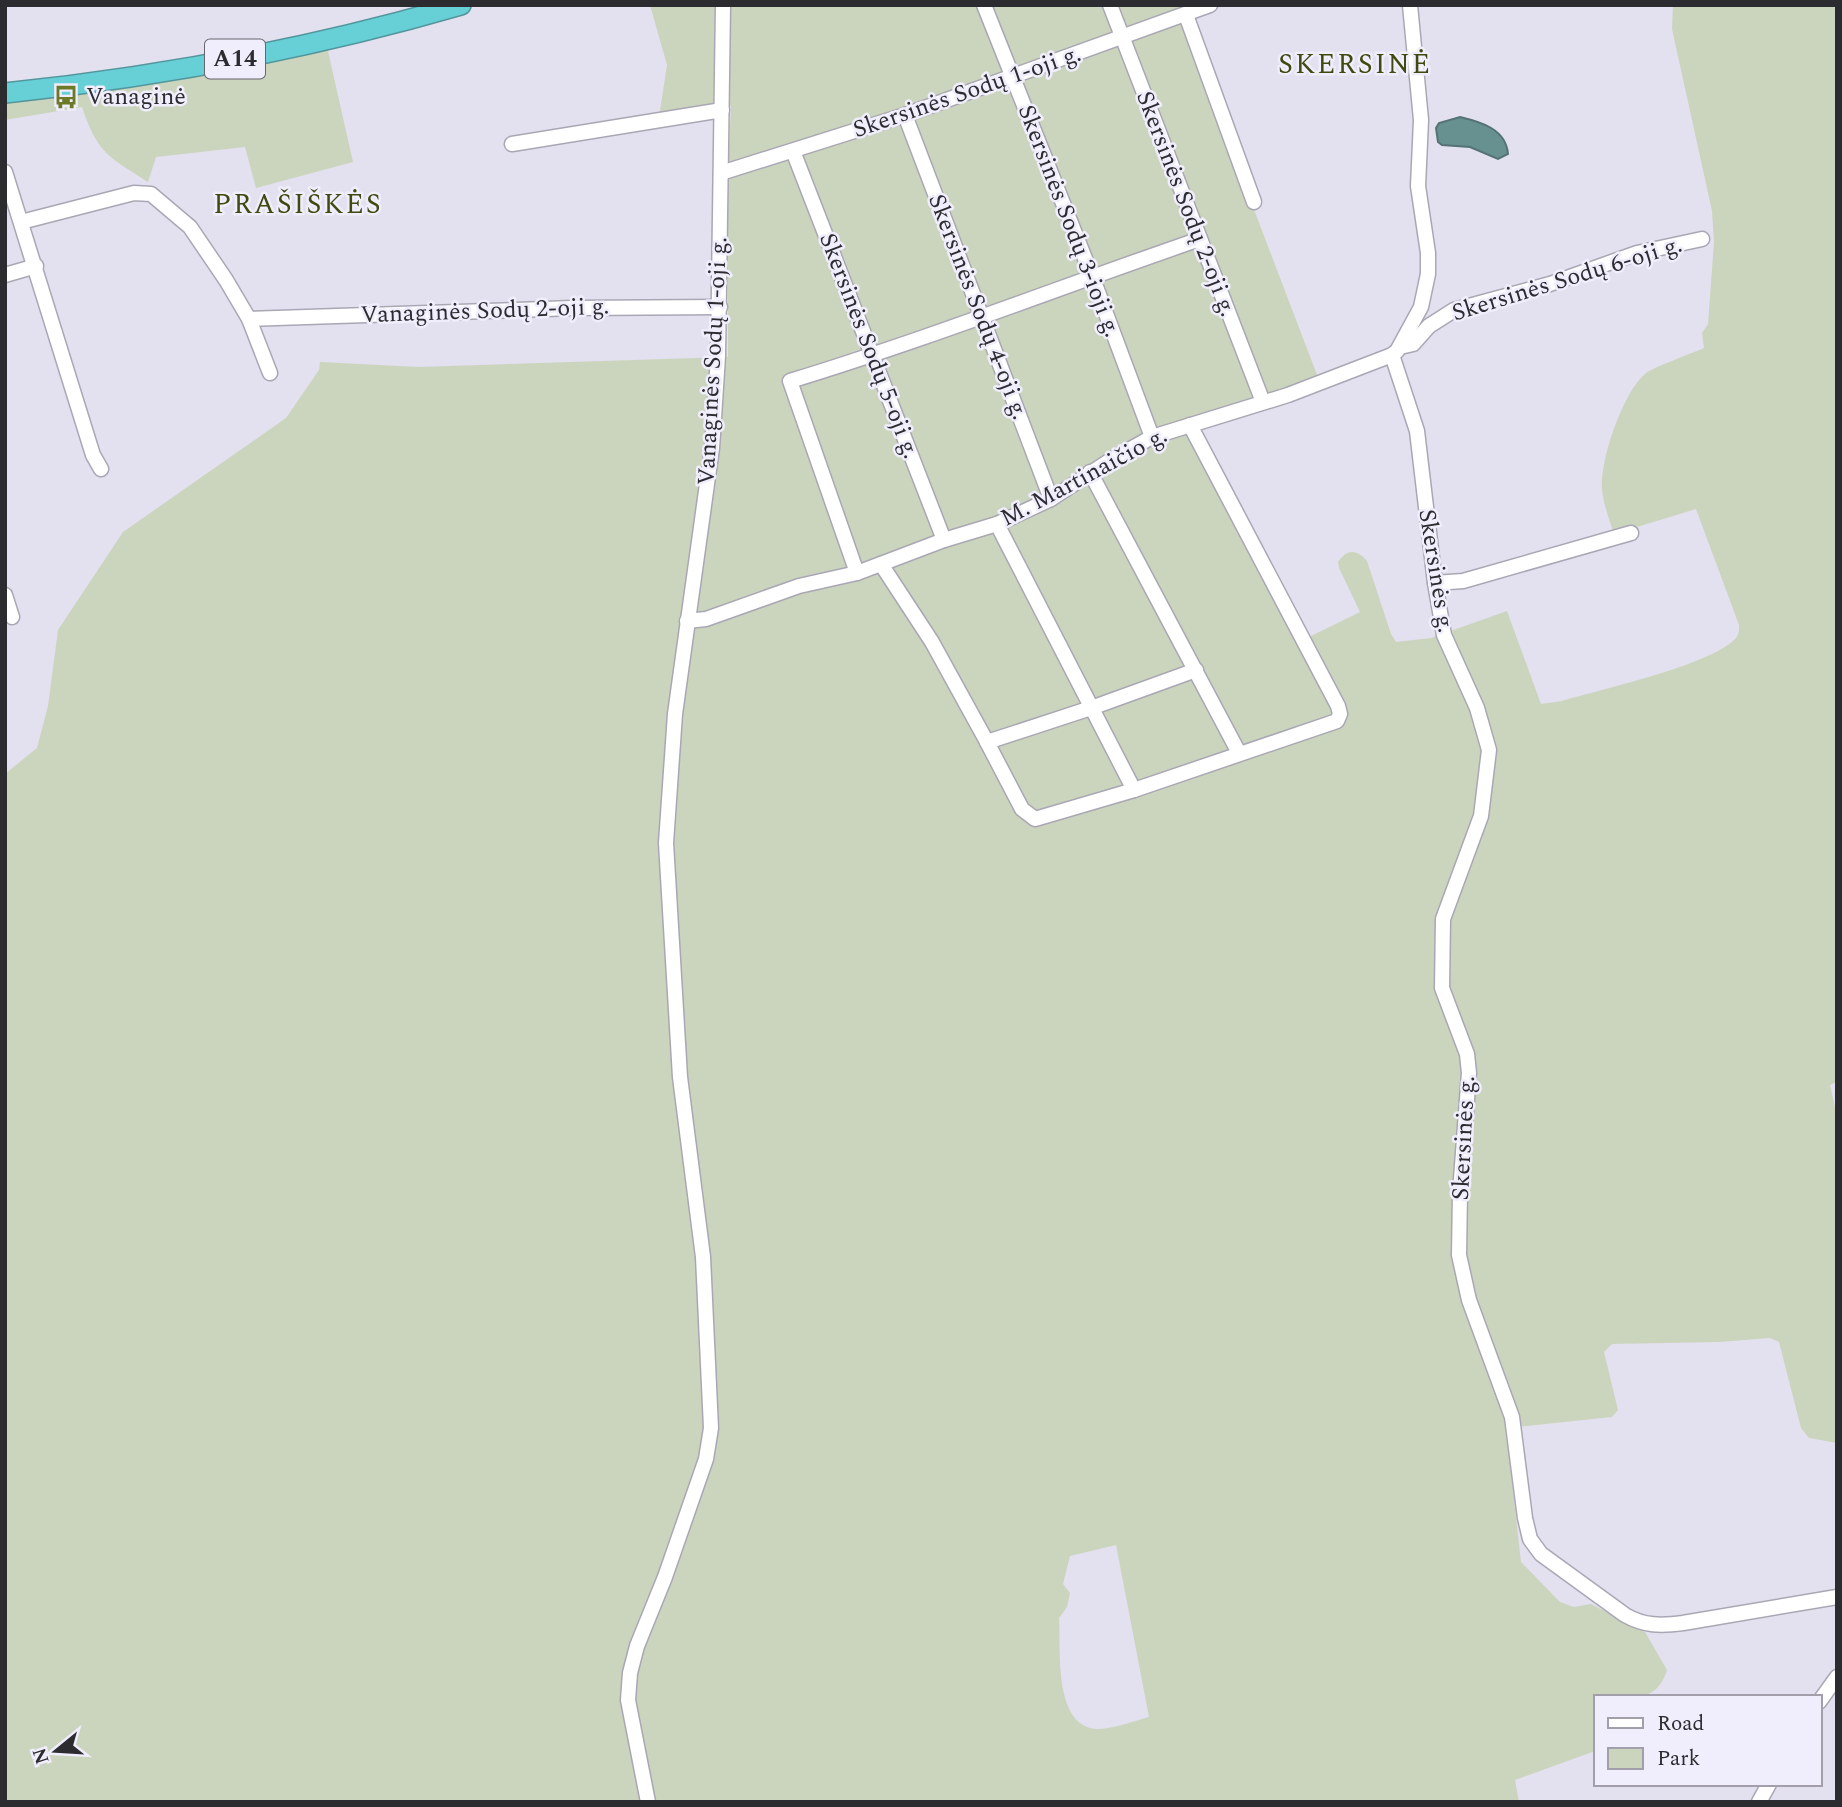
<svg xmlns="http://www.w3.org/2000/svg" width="1842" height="1807" viewBox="0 0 1842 1807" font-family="Spectral,serif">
<rect width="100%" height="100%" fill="#e3e0ef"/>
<g fill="#cbd5bd" fill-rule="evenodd">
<path d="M650,5H1225L1182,21L1319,380L1193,420L1307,638L1360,612L1339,568L1338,562C1348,548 1357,550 1367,561L1391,634L1396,642L1431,638L1507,611L1541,704L1562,701C1602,689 1707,666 1734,640C1739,636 1739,631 1739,625L1696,509L1614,534C1609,519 1603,503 1602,488C1600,460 1623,392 1645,374C1653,367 1691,354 1704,348L1702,333L1708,324L1714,242L1712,211L1672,29L1673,5H1837V1082L1830,1085L1837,1116V1443L1809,1438L1801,1428L1779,1342L1770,1338L1719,1342L1612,1344L1604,1352L1618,1410L1612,1417L1506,1428L1521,1562L1560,1602L1574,1607L1591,1604L1645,1632L1667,1670C1656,1706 1626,1697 1595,1697V1751L1515,1780L1519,1802H5V774L37,748L48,706L58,630L123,532L286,418L319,370L320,362L419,367L728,357V166L731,106L659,117L667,65ZM1116,1545L1149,1717C1135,1721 1109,1730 1095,1729C1053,1724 1061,1648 1059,1618L1067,1607L1070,1593L1063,1584L1070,1556Z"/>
<path d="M327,47L353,162L256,188L245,147L156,157L148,182C108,156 98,154 82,107L5,120V101Z"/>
</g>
<path fill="#679091" stroke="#557274" stroke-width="2" d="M1460,117C1481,122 1506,129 1508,154L1498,159L1470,147L1442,145L1438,142L1436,128L1439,123Z"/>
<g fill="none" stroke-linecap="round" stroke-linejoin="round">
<g stroke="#aaa7b5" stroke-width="17">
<g id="minor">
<path d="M984,5L1092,276L1152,437"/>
<path d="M1110,5L1263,402"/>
<path d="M1186,15L1254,202"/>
<path d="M905,115L1051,499"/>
<path d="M512,144L722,110"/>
<path d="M793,151L944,540"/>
<path d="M5,172L93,455L101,469"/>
<path d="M721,173L905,115L1210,5"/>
<path d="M21,222L134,193L151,194L190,227L226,280L249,319L270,373"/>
<path d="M5,275L36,266"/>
<path d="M249,319L573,308L720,307"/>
<path d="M1400,347L1413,344L1429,326L1454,310L1550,284L1637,253L1702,239"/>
<path d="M1392,355L1417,431L1435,583L1444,635L1477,708L1489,750L1481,816L1443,919L1442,988L1467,1054L1469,1073L1460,1192L1459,1255L1469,1300L1512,1417L1525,1518L1530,1539L1541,1554L1625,1615C1644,1626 1661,1626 1683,1623L1837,1597"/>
<path d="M1090,472L1239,753"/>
<path d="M997,524L1134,790"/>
<path d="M881,564L932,642L987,742L1091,708L1196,670"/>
<path d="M857,573L790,381C928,339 1063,286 1200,239"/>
<path d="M1435,583L1463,581L1631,533"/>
<path d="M5,595L12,617"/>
<path d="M687,621L706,619L799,586L857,573L944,540L997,524L1051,499L1109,461L1152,437L1288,395L1392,355L1397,351L1421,307L1428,274V253L1418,186L1421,120L1410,5"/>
<path d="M987,742L1022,809L1035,819L1134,790L1337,721L1340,714L1338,706L1190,425"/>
<path d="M1819,1702L1837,1677"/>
<path d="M648,1802L628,1700L630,1673L637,1646L665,1577L706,1459L711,1428L703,1257L680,1077L666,843L675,714L712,448L718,356L723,5"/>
<path d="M1759,1802L1769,1784"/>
</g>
</g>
<g stroke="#52969c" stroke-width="22">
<path id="highway" d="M5,93C159,77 313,48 461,5"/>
</g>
<use href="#minor" stroke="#fff" stroke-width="14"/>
<use href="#highway" stroke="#67cfd6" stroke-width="19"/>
</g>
<defs>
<g id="bus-bare" transform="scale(1.89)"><path d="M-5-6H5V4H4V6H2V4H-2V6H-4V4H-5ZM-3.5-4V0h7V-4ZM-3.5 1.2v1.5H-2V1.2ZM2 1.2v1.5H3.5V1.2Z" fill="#6c7a28" stroke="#f0edfc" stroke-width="2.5" paint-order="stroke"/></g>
</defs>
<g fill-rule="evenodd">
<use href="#bus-bare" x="66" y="97"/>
</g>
<g text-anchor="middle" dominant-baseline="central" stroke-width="5" stroke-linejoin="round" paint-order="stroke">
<rect fill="#f0edfc" stroke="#67656d" stroke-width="2" x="205" y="39.5" width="60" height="39" rx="5"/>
<g font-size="23" font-weight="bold" fill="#2c2b30">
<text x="235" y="59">A14</text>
</g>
<g font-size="24" fill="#2c2b30" stroke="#f0edfc">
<text transform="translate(967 92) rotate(-19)">Skersinės Sodų 1-oji g.</text>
<text transform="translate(1186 204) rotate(69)">Skersinės Sodų 2-oji g.</text>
<text transform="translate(1069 221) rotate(69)">Skersinės Sodų 3-ioji g.</text>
<text transform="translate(1567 279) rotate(-17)">Skersinės Sodų 6-oji g.</text>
<text transform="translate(978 307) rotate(69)">Skersinės Sodų 4-oji g.</text>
<text transform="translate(485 311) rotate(-2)">Vanaginės Sodų 2-oji g.</text>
<text transform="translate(869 346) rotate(69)">Skersinės Sodų 5-oji g.</text>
<text transform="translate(713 361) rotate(-87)">Vanaginės Sodų 1-oji g.</text>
<text transform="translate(1084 477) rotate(-28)">M. Martinaičio g.</text>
<text transform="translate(1436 571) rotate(81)">Skersinės g.</text>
<text transform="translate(1464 1138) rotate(-87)">Skersinės g.</text>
</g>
<g font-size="24" fill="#2c2b30" stroke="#f0edfc" text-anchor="start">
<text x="86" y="97">Vanaginė</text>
</g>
<g font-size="28" letter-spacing="2" fill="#404a10" stroke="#f0edfc">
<text x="1355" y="64">SKERSINĖ</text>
<text x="298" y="204">PRAŠIŠKĖS</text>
</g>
</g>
<rect width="1842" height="1807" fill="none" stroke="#2c2b30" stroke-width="14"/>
<rect x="1594" y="1695" width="228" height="91" fill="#f0edfc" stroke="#a29faa" stroke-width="2"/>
<rect x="1608" y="1718" width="35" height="10" fill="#ffffff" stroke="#a29faa" stroke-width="2"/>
<text x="1657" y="1730" font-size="21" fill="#2c2b30">Road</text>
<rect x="1608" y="1748" width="35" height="21" fill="#cbd5bd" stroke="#a29faa" stroke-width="2"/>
<text x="1657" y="1765" font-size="21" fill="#2c2b30">Park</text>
<g transform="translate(56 1751) rotate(252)" stroke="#f0edfc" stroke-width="5" paint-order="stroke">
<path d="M0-5L12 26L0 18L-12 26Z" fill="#2c2b30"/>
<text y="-10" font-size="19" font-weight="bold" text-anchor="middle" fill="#2c2b30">N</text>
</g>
</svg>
